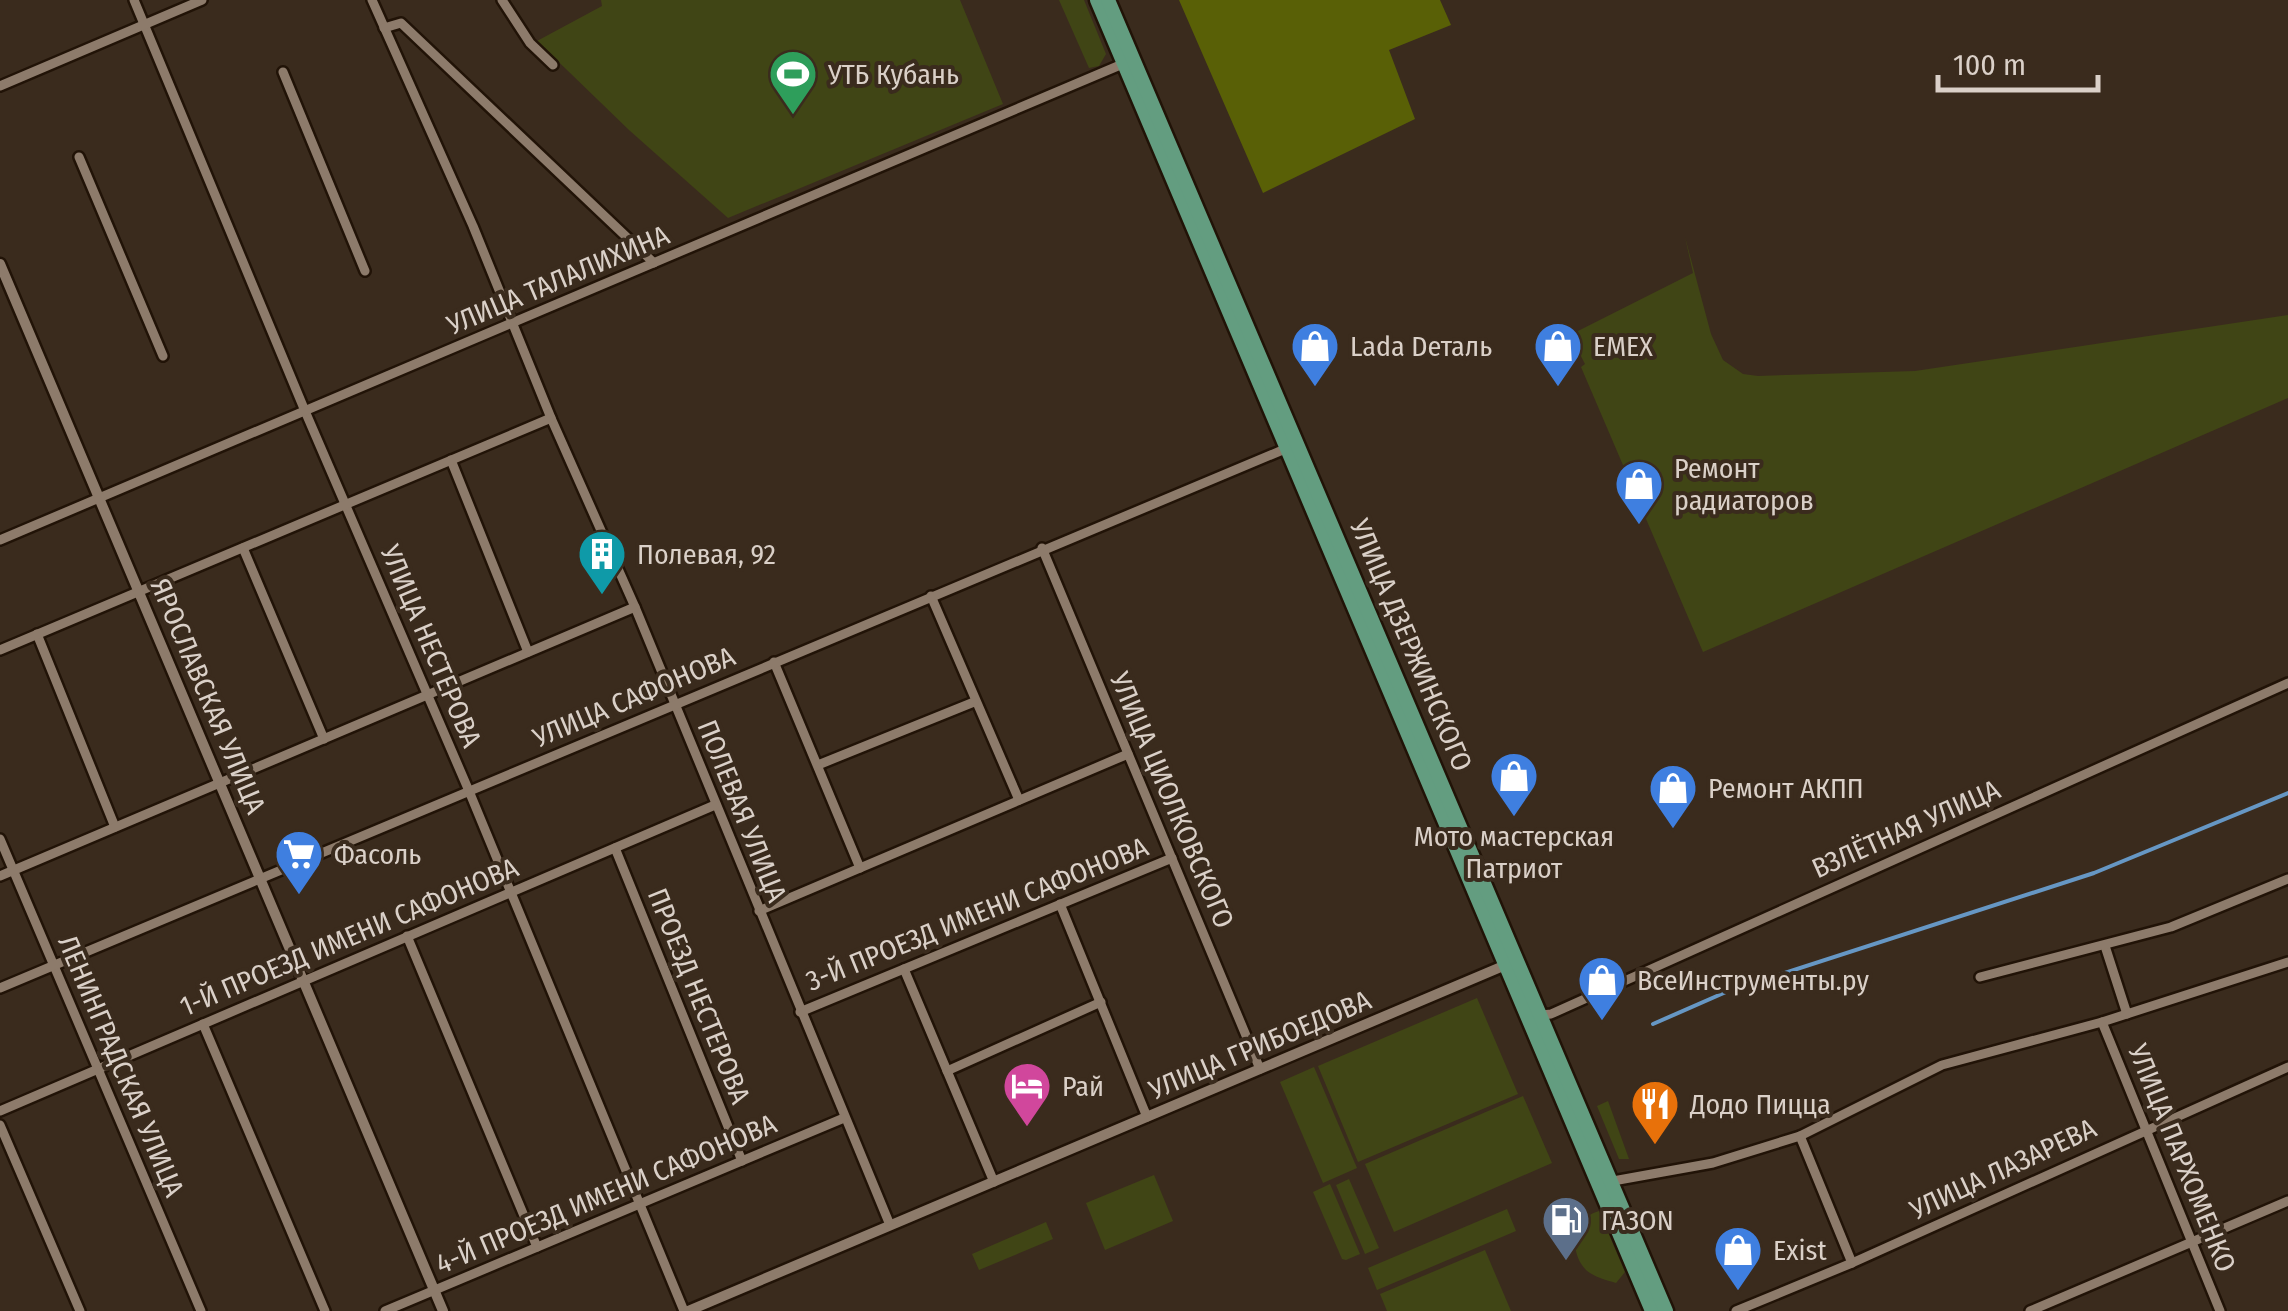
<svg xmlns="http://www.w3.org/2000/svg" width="2288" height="1311" viewBox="0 0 2288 1311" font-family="'Fira Sans Condensed',sans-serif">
<rect width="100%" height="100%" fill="#3a2b1d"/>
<g fill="#404515">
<path d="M601,0H960L1003,104L728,218L629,130L537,41L602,6Z"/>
<path d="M1059,0H1084L1106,54L1099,66L1089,68Z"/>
<path d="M1685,237L1711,334L1723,360L1743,374L1758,376L1915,371L2288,315V398L1703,652L1581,367L1585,364L1570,335L1693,273Z"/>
<path d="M1477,998L1518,1094L1358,1162L1318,1066Z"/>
<path d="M1314,1067L1357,1168L1323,1183L1280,1082Z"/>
<path d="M1523,1096L1552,1163L1394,1232L1365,1164Z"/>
<path d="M1608,1101L1629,1159H1619L1597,1106Z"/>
<path d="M1154,1175L1173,1221L1105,1250L1086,1203Z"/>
<path d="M1349,1179L1379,1248L1365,1254L1336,1185Z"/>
<path d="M1330,1184L1360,1254L1346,1260L1342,1259L1313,1192Z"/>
<path d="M1507,1209L1516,1231L1377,1290L1368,1268Z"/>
<path d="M1599,1211L1625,1272L1616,1283C1606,1280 1594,1277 1586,1270C1568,1252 1573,1218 1599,1211Z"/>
<path d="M1046,1222L1053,1239L979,1270L972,1254Z"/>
<path d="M1485,1250L1511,1311H1387L1380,1294Z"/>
</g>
<path fill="#596006" d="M1179,0H1440L1451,25L1389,50L1415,119L1263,193Z"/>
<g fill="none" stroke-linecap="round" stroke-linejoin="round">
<path stroke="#6697c4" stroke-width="4" d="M1653,1024L1726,992L2094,873L2288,793"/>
<g stroke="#211307" stroke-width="14">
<g id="minor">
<path d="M134,0L305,411L469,791L684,1311"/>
<path d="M372,0L473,226L551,418L635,607L890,1225"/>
<path d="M502,0L530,43L553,65"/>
<path d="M384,28L401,23L654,263"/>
<path d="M283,72L365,271"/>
<path d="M0,86L202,0"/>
<path d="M79,157L163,356"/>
<path d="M451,460L528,652"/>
<path d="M0,540L1125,63"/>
<path d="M243,548L324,739"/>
<path d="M1042,548L1260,1069"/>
<path d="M931,596L1019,800"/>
<path d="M37,634L115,827"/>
<path d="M0,650L551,418"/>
<path d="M774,662L860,868"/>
<path d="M818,765L974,702"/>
<path d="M0,839L201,1311"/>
<path d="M615,848L742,1161"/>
<path d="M0,876L635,607"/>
<path d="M1060,904L1147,1117"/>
<path d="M759,911L1128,754"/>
<path d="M407,936L537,1247"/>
<path d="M2105,946L2127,1014"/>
<path d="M904,969L994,1182"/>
<path d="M1980,977L2171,927L2288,879"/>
<path d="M0,988L1285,449"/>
<path d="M800,1012L1172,858"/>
<path d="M1542,1015L1551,1014L2288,683"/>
<path d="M2102,1022L2220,1311"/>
<path d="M203,1024L325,1311"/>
<path d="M947,1071L1101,1002"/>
<path d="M0,1111L715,805"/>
<path d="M0,1125L80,1311"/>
<path d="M1800,1136L1852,1263"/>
<path d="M1613,1181L1713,1163L1800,1136L1942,1065L2102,1022L2288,962"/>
<path d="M385,1311L844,1118"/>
<path d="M1736,1311L1852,1263L2288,1067"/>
<path d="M2030,1311L2288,1201"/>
</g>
</g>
<g stroke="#211307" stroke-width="15">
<g id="tertiary">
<path d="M0,264L443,1311"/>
<path d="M688,1311L1508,964"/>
</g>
</g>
<g stroke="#211307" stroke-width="19">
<g id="primary">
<path d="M1097,0L1652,1311"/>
<path d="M1108,0L1666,1311"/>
</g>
</g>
<use href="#minor" stroke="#8d7b6b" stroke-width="9"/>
<use href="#tertiary" stroke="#8d7b6b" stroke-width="10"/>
<use href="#primary" stroke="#639d80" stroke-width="14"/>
</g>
<defs>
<g id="stadium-pin" transform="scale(2.5)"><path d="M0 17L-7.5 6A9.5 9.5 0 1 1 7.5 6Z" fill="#2e9e5b" stroke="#3a2b1d"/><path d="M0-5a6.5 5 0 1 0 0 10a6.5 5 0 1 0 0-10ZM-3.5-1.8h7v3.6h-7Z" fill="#fff"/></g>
<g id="shop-pin" transform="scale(2.5)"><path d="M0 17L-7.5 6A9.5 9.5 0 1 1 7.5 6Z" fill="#3f7fe0" stroke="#3a2b1d"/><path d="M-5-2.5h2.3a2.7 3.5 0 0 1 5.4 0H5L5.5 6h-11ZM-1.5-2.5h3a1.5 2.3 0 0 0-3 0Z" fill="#fff"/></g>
<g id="building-pin" transform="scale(2.5)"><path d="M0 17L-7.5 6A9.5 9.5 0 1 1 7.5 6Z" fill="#0f9aa8" stroke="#3a2b1d"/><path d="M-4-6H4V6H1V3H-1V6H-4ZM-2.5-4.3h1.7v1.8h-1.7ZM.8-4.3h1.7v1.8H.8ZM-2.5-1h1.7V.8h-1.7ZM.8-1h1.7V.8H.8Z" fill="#fff"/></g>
<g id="supermarket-pin" transform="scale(2.5)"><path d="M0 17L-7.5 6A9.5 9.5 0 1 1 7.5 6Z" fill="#3f7fe0" stroke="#3a2b1d"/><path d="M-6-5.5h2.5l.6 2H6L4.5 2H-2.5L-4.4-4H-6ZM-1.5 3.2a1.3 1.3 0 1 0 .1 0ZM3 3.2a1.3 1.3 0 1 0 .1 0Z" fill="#fff"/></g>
<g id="hotel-pin" transform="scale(2.5)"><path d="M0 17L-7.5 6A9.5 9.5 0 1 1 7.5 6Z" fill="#d1479c" stroke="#3a2b1d"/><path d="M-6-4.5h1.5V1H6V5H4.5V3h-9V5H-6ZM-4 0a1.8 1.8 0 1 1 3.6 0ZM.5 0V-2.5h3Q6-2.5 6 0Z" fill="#fff"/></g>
<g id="restaurant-pin" transform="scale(2.5)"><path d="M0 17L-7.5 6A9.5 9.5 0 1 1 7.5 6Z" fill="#e8710a" stroke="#3a2b1d"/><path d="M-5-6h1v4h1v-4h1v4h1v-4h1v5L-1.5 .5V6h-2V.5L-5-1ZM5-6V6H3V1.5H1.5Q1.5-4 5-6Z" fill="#fff"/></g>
<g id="fuel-pin" transform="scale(2.5)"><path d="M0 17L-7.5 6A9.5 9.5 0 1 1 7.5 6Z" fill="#5c6f8a" stroke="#3a2b1d"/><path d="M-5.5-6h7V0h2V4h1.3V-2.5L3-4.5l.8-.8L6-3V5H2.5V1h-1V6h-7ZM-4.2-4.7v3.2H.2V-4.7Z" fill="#fff"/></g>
</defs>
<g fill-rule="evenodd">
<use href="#stadium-pin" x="793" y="74"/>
<use href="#shop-pin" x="1315" y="346"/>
<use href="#shop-pin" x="1558" y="346"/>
<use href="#shop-pin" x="1639" y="484"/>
<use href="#building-pin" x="602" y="554"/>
<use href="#shop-pin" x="1514" y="776"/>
<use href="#shop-pin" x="1673" y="788"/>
<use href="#supermarket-pin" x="299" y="854"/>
<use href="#shop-pin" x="1602" y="980"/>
<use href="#hotel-pin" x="1027" y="1086"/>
<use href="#restaurant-pin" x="1655" y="1104"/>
<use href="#fuel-pin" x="1566" y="1220"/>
<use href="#shop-pin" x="1738" y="1250"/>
</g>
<g text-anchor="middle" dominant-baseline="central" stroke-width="8" stroke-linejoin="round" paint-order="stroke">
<g font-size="28" fill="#dad0c8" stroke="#3a2b1d" text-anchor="start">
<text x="828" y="74">УТБ Кубань</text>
<text x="1350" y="346">Lada Dеталь</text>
<text x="1593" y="346">EMEX</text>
<text x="1674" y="468">Ремонт<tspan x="1674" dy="32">радиаторов</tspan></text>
<text x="637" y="554">Полевая, 92</text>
<text x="1708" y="788">Ремонт АКПП</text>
<text x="1514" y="836" text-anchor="middle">Мото мастерская<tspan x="1514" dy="32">Патриот</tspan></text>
<text x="334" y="854">Фасоль</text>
<text x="1637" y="980">ВсеИнструменты.ру</text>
<text x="1062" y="1086">Рай</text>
<text x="1690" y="1104">Додо Пицца</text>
<text x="1601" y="1220">ГАЗON</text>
<text x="1773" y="1250">Exist</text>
</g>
<g font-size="28" fill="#dad0c8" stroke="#3a2b1d">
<text transform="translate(558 280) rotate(-23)">УЛИЦА ТАЛАЛИХИНА</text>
<text transform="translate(1411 645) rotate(67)">УЛИЦА ДЗЕРЖИНСКОГО</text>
<text transform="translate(431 646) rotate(67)">УЛИЦА НЕСТЕРОВА</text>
<text transform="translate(208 696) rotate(67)">ЯРОСЛАВСКАЯ УЛИЦА</text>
<text transform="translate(634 697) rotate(-23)">УЛИЦА САФОНОВА</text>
<text transform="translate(1172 800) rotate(67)">УЛИЦА ЦИОЛКОВСКОГО</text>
<text transform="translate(742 811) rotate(68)">ПОЛЕВАЯ УЛИЦА</text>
<text transform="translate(1906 829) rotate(-24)">ВЗЛЁТНАЯ УЛИЦА</text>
<text transform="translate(977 914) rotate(-22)">3-Й ПРОЕЗД ИМЕНИ САФОНОВА</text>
<text transform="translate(349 937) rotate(-23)">1-Й ПРОЕЗД ИМЕНИ САФОНОВА</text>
<text transform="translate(699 996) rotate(68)">ПРОЕЗД НЕСТЕРОВА</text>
<text transform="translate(1260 1045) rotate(-23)">УЛИЦА ГРИБОЕДОВА</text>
<text transform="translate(121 1066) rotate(67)">ЛЕНИНГРАДСКАЯ УЛИЦА</text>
<text transform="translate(2182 1158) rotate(68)">УЛИЦА ПАРХОМЕНКО</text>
<text transform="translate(2003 1169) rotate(-25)">УЛИЦА ЛАЗАРЕВА</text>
<text transform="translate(606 1194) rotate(-23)">4-Й ПРОЕЗД ИМЕНИ САФОНОВА</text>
</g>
</g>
<path d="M1938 75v15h160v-15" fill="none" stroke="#dad0c8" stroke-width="5"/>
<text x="1953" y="75" font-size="30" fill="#dad0c8" stroke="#3a2b1d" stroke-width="8" paint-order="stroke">100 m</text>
</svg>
